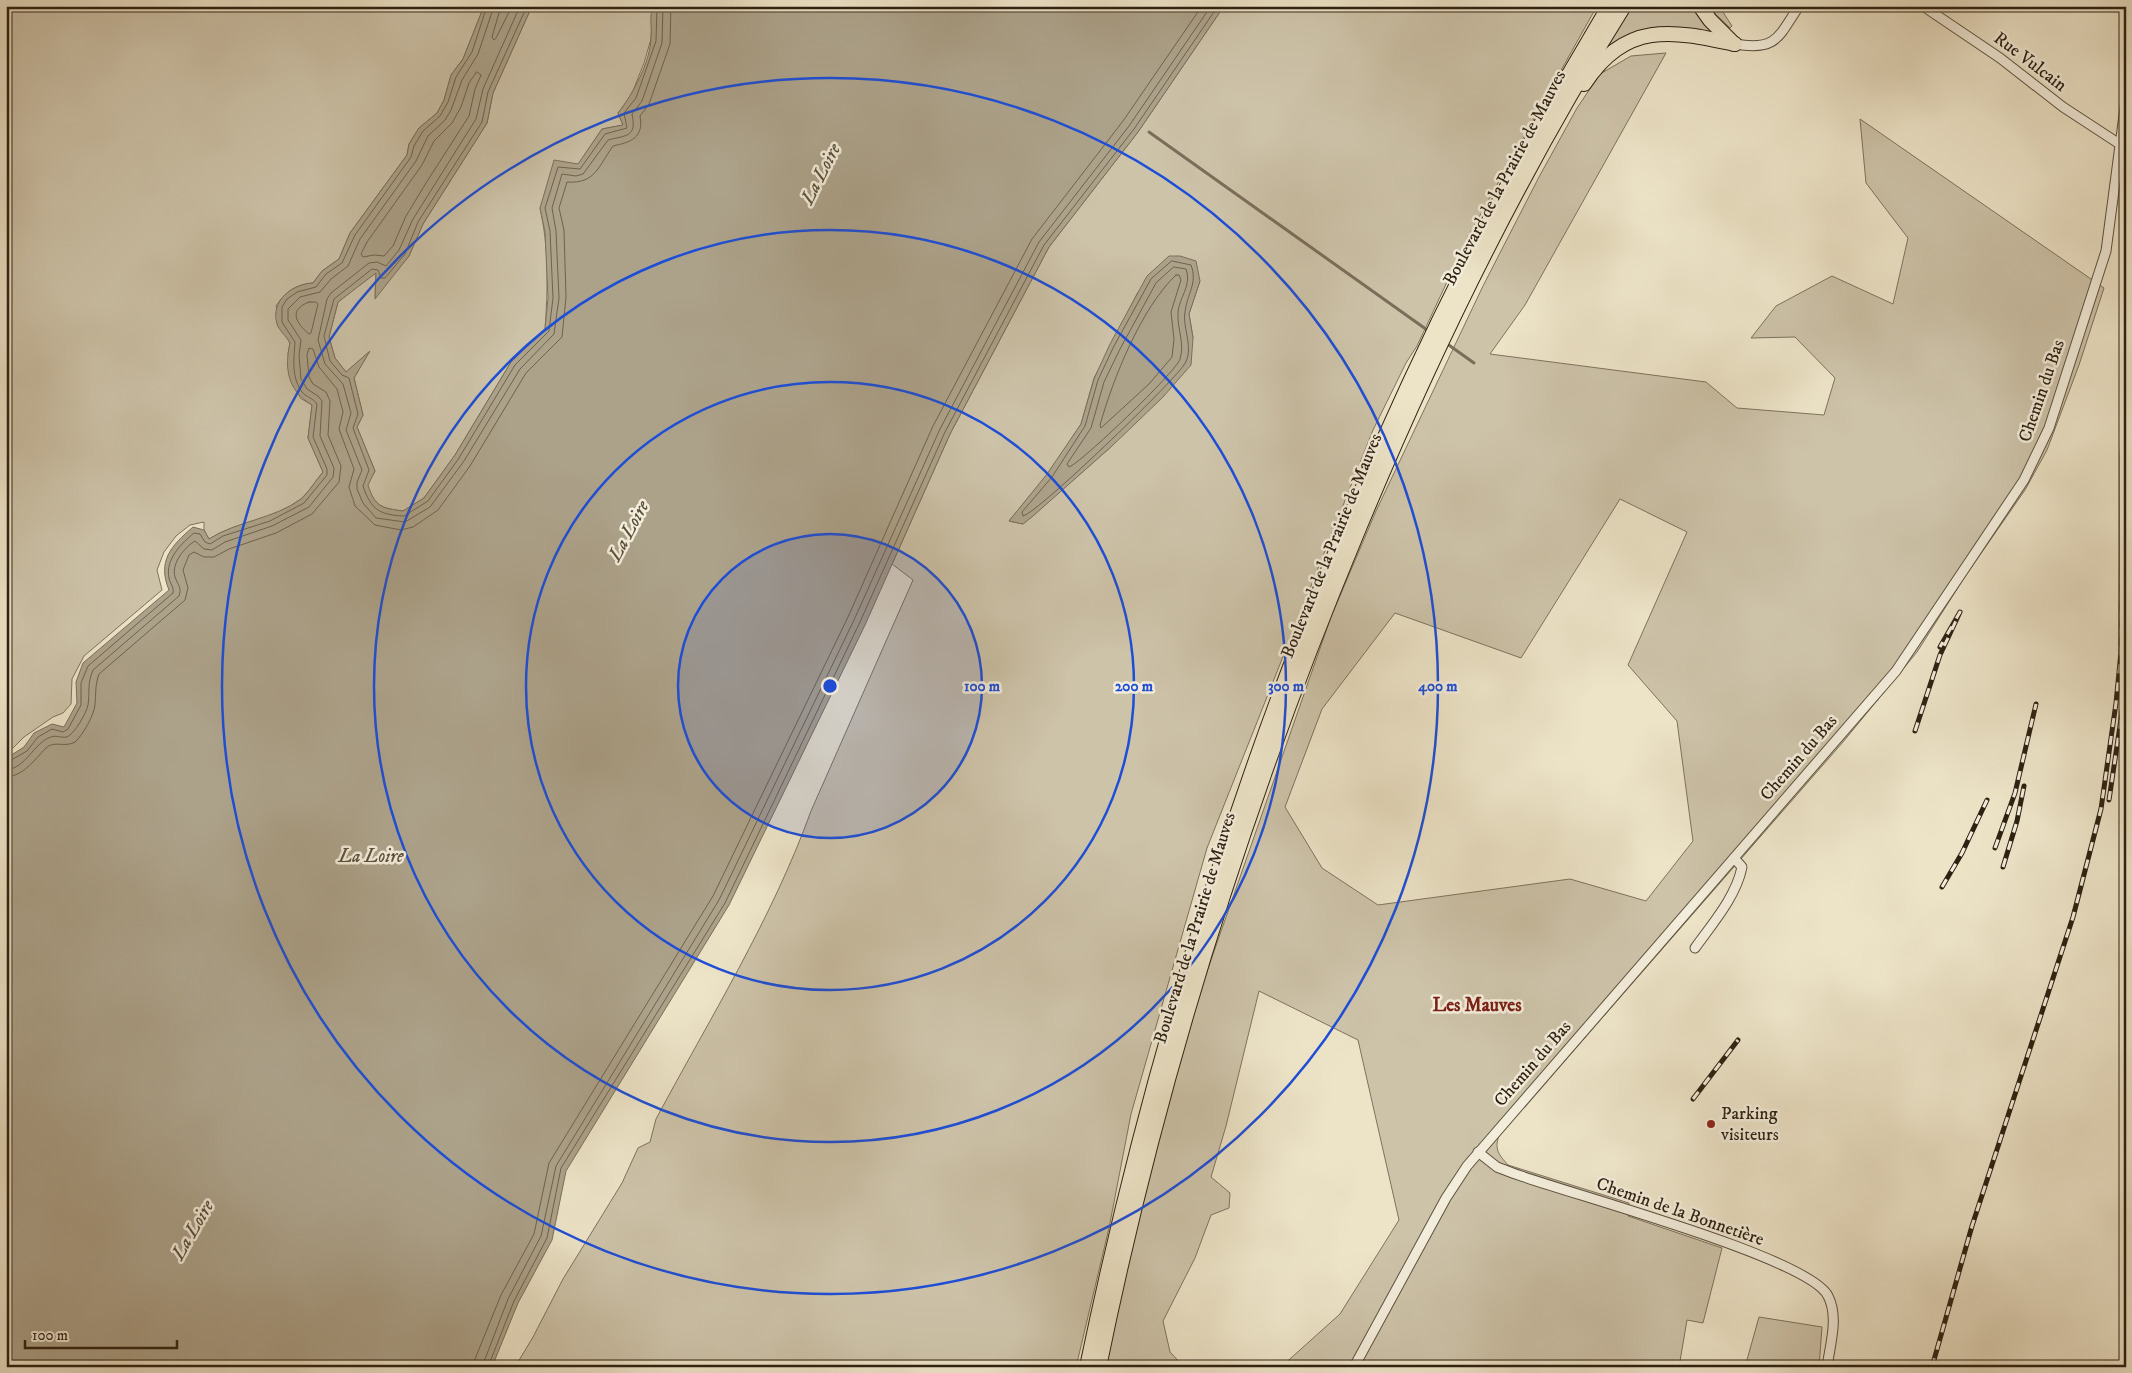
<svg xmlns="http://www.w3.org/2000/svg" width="2132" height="1373" viewBox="0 0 2132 1373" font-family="'IM FELL DW Pica',serif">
<rect width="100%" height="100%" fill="#ede4c8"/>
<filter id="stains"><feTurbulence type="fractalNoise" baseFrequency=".004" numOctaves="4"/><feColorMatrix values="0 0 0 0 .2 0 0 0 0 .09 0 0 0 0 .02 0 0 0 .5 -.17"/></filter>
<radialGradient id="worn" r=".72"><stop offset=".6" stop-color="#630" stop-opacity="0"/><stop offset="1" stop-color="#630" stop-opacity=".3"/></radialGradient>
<g fill="#cdc3a9" stroke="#7e725d" fill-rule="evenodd">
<path d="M6,6H484L463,59L451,75L444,100L437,113L419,128L409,144L407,155L350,233L339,259L322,271L313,283C296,284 285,292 276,306L282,329L290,343L288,354L300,398L312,405L308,438L323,472C316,480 309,492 301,499C274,520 237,521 209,539L204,530V522L190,525L176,536L164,552L157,570L162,590L84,656L72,679L71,704L63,713L53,717L24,737L6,755Z"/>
<path d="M532,6H653L651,39L644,63L631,96L618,113L623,125L602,129L578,165L540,208C549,247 548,288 545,329L511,362L455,455L424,498L403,511C381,508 376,507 367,485L375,471L357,427L363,415L354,378L369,352L346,372L335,358L329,337L338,302L376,272L375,297L409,256L423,224L487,123L493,93Z"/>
<path d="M1224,6H1597L1469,235L1417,346L1406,363L1373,430L1207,848L1131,1114L1109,1228L1076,1367H515L533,1337L563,1279L622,1183L638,1148L650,1142L656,1119C710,1018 772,919 811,811L913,580L892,564L950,434L1049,247L1138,132ZM1200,281L1189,314L1193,338L1112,446L1023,524L1009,521L1048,474L1081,424L1094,378L1138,292Z"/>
<path d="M1631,6H1695L1721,35L1685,29L1606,51L1604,49Z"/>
<path d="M1707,6H1719L1732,26L1730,28Z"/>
<path d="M1666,53L1525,305L1490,354L1706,382L1737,408L1824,415L1835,378L1795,337L1751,338L1776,306L1832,276L1893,304L1908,238L1866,183L1860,119L2104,288L2079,365L2047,450L2025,490L1966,575L1917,652L1843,742L1499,1136C1494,1149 1499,1155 1508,1165L1629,1203L1628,1216L1722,1248L1703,1323L1687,1320L1679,1367H1281L1340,1314L1399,1220L1358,1040L1259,991L1226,1126L1211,1177L1230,1193L1229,1208L1211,1215L1195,1258L1163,1321L1170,1352L1184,1367H1105L1122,1285L1168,1101L1197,1000L1331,617L1376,511L1483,286L1539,177L1577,108L1600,74L1631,56ZM1620,499L1687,532L1628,665L1677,721L1693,841L1646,901L1570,879L1378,905L1322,868L1285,807L1322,709L1395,613L1521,658Z"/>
<path d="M1759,1317L1822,1327L1819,1367H1745Z"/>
</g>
<g fill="#aca28a" stroke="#7a6e5a">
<path d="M484,6H532L493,93L487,123L423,224L409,256L375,299L376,273L338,302L329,337L335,358L346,372L370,351L354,378L363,415L357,427L375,471L368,485C375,507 381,508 403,511L424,498L455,455L511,362L545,329L548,298L545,232L540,208L554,160L578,164L602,129L623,125L618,113C633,94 650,62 651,38C652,27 649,16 653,6H1224L1138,132L1049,247L950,434L865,625L729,905L566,1171L552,1240L518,1303L492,1367H6V762L10,756L24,747L34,733L52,724L64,727L77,703L76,682L83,663L169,590C157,561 171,546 193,527L204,530L209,539C237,521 274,519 301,499C309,492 316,480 323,472L308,438L312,405C288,391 284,369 290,343C287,337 278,329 277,324C270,300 293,284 313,283L322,271L339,259L350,233L407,155L409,144L419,128L437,113L444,100L451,75L463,59Z"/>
<path d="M1169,256H1180L1196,261L1200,281L1189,314L1193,338L1191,365L1163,397L1112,446L1033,516L1023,524L1009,521L1047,474L1081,424L1094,379L1110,344L1147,276Z"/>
</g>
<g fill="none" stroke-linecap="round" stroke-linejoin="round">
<g stroke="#6d624e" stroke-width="1">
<path d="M501,6L492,37L494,40L496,38L512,6"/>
<path d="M520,6L483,89L476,119L413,219L399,250L386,266L377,262L369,263L331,293L327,299L318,340L325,364L343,384L351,413L346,430L362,470L357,482V489L363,503L376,518L405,522L430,507L464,461L520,369L554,334L559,298L556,231L552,208L562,174L576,176L583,174L608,140C626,135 637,138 632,114L642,101L662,43L663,6"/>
<path d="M527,6L488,92L482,122L418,222L405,254L385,278H381L378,270L372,269L334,299L324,336L330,361L342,375L349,378L358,414L353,428L369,470L363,486C371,510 380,515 404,516L428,501L459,458L515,365L549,331L553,298L550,231L545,208L558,167L580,169L605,134L627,128L624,113L636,98L656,41L657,6"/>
<path d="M477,72L481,75L475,89L469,116L426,183L406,216L393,246L384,256L374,255L363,257L361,254L367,242L422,165L434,141L452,123L461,107L469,83Z"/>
<path d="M1172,261L1191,265C1198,283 1187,294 1185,312C1182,328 1195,349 1184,365C1171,384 1039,512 1023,516L1022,512L1052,477L1085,426L1098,380L1114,346L1151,279Z"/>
<path d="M1174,267L1186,269C1192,286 1179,297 1178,313C1177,329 1185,343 1180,359C1177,371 1080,464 1069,467L1067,464L1091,428L1104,382L1120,349L1156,283Z"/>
<path d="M1176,275H1179L1181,280L1171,312L1174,339L1172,357L1149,384L1101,428L1100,425C1113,379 1141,308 1176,275Z"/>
<path d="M309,302H316L318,304L311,333L309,334C296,323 288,310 309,302Z"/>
<path d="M6,763L27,751L38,737L52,729L63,732L68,729L81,705V683L88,666L173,593C174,586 170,584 169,578C165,559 182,543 194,533L200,534L205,542L210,544L223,536L270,521L304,503L327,475V469L313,437L317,404C313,398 306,397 302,392C291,377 294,358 295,342L282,322V307L287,299L297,292L316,287L326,274L342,263L355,235L411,157L414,146L423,131L440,116L448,102L456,77L472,52L487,6"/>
<path d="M6,770C27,768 33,743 51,737C56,735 61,738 67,737C75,733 86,714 88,705C90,691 87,684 93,670L179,596C182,588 178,585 175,577C171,563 185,547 195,541L204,549L212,550L225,542L272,526L309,507L333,477L334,468L320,436L322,401L318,396L307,389L301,379L299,355L301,340L288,320V309L300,297L320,292L331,279L348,266L360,239L416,161L428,136L445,120L451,110L462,80L478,54L494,6"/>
<path d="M6,777C24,776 34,760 46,748C54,740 65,748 75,742C83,735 94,715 95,705C96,693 95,685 99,674L185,600L188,588L183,570L189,555L194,552L204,557H214L229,549L276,533L312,514L339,482L341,466L328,435L330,401L326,392L313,384L309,377L307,355L309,348L313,349L319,367L337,389L343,412L339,429L354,469L349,487L355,506L375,525L401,530L413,527L438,510L470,466L526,373L562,337L566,297L564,230L559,208L567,182C595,184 598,167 613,146C631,142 644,138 640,116L649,104L670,44L671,6"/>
<path d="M474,1367L475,1359L501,1295L534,1234L549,1163L713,896L848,617L933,426L1032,239L1123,121L1202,6"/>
<path d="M482,1367L508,1299L541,1236L556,1166L719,900L854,620L940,429L1039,242L1129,126L1211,6"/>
<path d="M488,1367L514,1301L547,1238L561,1168L725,903L860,622L945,432L1044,245L1134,129L1218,6"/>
</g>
<g stroke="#7a6e5a" stroke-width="3">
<path d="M1149,132L1430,332"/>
<path d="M1446,343L1474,363"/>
</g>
<g stroke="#5e523f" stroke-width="11">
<g id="minor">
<path d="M1923,6L2000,58L2063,107L2118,143"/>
<path d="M1735,44C1776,51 1778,38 1799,6"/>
<path d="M1695,948C1712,924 1736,897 1742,867L1734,858"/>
<path d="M1478,1152L1497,1167L1510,1172C1562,1192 1809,1257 1828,1296C1839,1317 1830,1345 1827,1367"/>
<path d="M1354,1367L1446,1198L1467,1166L1896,671L2024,480L2049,428L2106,251L2126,100"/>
</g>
</g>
<g stroke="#2e2111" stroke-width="16">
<g id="primary">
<path d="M1700,6L1710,20L1734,44"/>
<path d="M1584,84C1626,21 1671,30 1735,44"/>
<path d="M1087,1367C1186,890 1358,424 1609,6"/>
<path d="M1099,1367C1157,1083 1244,805 1355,538C1431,354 1518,175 1624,6"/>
</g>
</g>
<use href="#minor" stroke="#f3eddb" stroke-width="9"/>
<use href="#primary" stroke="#ede4c8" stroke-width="14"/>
<g stroke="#2e2111" stroke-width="5">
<g id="rail">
<path d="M1915,731L1940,655L1960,612L1940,647"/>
<path d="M2109,800L2126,685"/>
<path d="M1995,848L2015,793L2036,704"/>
<path d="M2003,867L2017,821L2024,786"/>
<path d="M1942,887L1962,853L1987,800"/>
<path d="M1693,1099L1738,1040"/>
<path d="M1932,1367L1972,1226L2073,917L2101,809L2116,703L2121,652L2122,456L2126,360"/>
</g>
</g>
<use href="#rail" stroke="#f3eddb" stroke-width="3" stroke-dasharray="9" stroke-linecap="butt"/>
</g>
<circle cx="830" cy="686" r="152" fill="#1d4ed8" fill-opacity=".12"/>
<g fill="none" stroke="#1d4ed8" stroke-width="2.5">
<circle cx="830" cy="686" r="152"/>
<circle cx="830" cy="686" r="304"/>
<circle cx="830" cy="686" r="456"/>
<circle cx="830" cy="686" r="608"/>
</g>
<circle fill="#8f2418" stroke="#f3eddb" stroke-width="2" cx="1711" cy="1124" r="5"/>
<g text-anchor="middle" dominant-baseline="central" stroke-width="5" stroke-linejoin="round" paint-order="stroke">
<g font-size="18" fill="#2e2111" stroke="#f3eddb">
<text transform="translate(2030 62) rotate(37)">Rue Vulcain</text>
<text transform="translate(1505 178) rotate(-62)">Boulevard de la Prairie de Mauves</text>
<text transform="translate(2042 391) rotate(-71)">Chemin du Bas</text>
<text transform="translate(1332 546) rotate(-68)">Boulevard de la Prairie de Mauves</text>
<text transform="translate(1799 758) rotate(-49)">Chemin du Bas</text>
<text transform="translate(1195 928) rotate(-73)">Boulevard de la Prairie de Mauves</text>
<text transform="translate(1533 1064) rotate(-49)">Chemin du Bas</text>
<text transform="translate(1680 1212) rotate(19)">Chemin de la Bonnetière</text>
</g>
<g font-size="18" fill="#2e2111" stroke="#f3eddb" text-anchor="start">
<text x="1721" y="1114">Parking<tspan x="1721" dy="21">visiteurs</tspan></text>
</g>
<g font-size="19" font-style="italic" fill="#5a4e3b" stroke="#f3eddb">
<text transform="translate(821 174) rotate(-63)">La Loire</text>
<text transform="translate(629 531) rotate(-62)">La Loire</text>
<text x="371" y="856">La Loire</text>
<text transform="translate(193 1230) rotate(-60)">La Loire</text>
</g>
<g font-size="19" font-weight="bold" fill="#7a1f14" stroke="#f3eddb">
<text x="1477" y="1005">Les Mauves</text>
</g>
</g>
<circle cx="830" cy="686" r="8" fill="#1d4ed8" stroke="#f3eddb" stroke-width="2.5"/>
<g font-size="15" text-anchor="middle" font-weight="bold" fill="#1d4ed8" stroke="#f3eddb" stroke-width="5" stroke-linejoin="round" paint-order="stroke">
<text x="982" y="691">100 m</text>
<text x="1134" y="691">200 m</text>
<text x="1286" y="691">300 m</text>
<text x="1438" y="691">400 m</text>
</g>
<rect width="2132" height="1373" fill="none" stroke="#ede4c8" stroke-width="25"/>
<rect x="8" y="8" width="2117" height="1358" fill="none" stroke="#2e2111" stroke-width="2.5"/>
<rect x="12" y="12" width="2107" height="1348" fill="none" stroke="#2e2111"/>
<path d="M25 1340v8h152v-8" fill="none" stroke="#2e2111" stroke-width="2.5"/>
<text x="32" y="1340" font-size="15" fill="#2e2111" stroke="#f3eddb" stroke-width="4" paint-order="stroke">100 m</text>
<rect width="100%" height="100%" filter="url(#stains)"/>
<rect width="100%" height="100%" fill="url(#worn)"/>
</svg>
